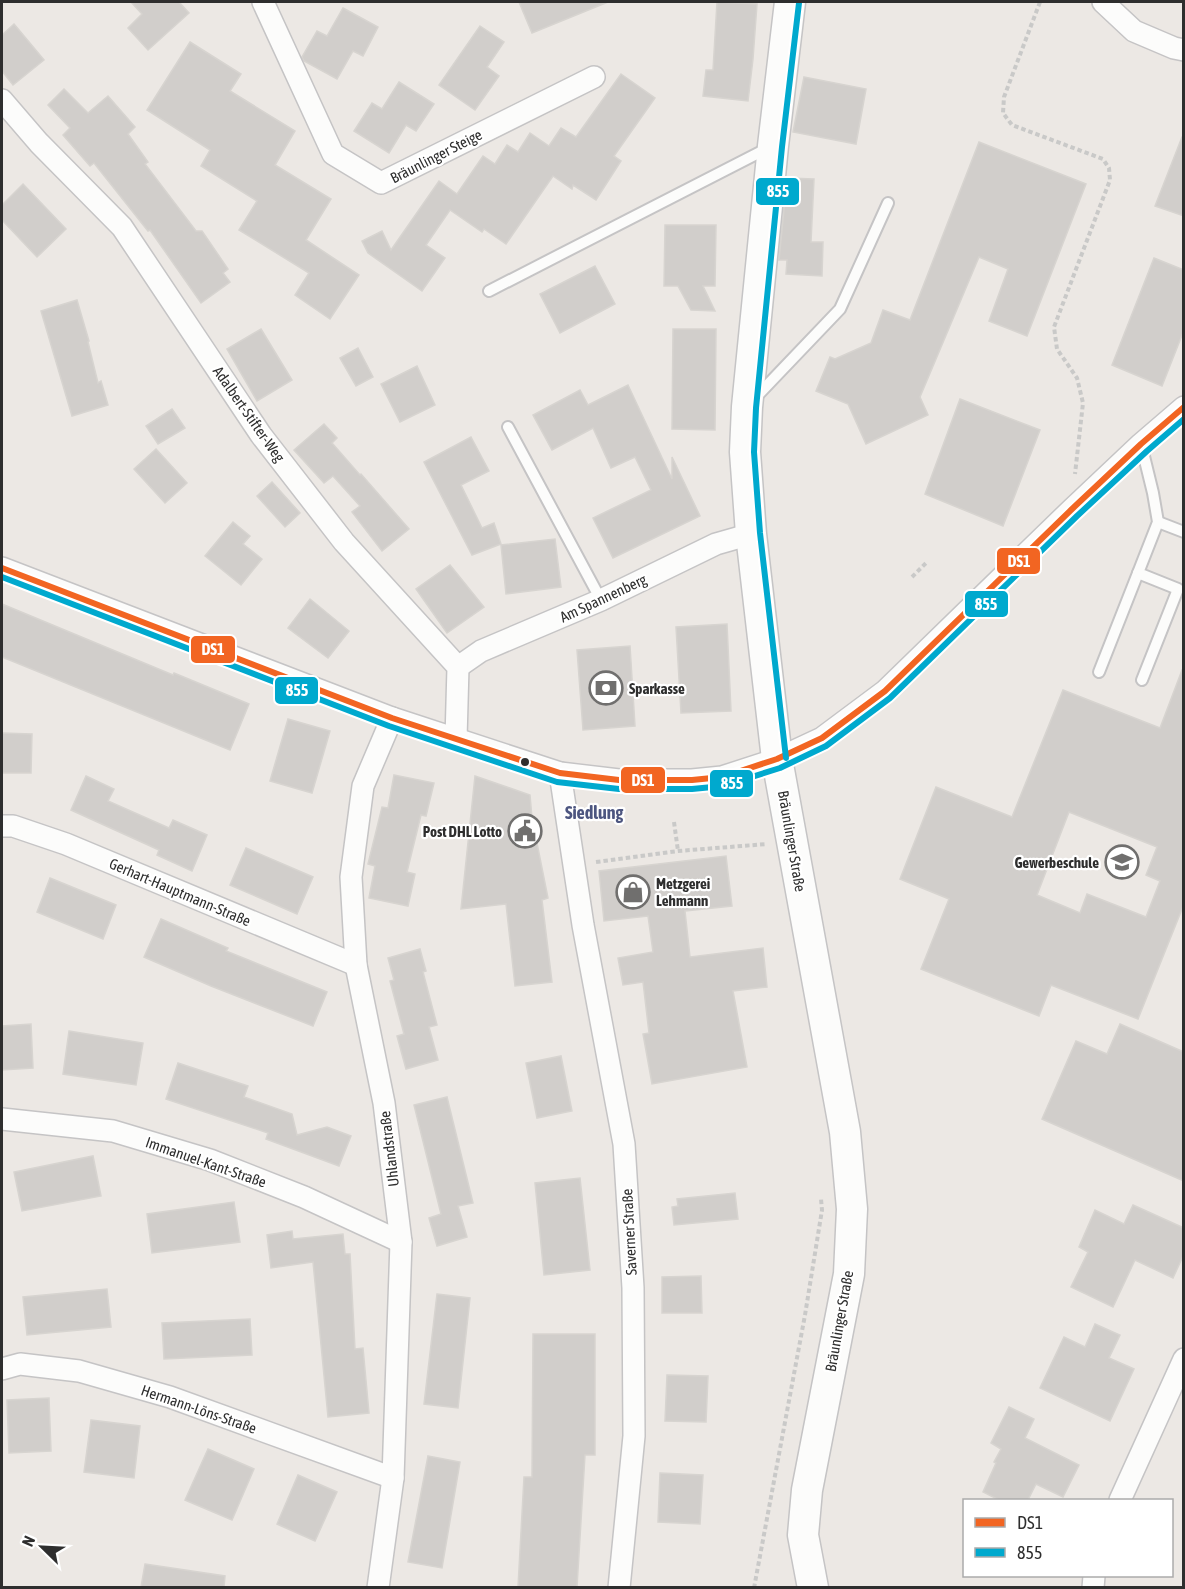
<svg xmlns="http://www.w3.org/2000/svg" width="1185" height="1589" viewBox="0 0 1185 1589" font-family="'Asap Condensed',sans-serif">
<rect width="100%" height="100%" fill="#ece8e4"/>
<g fill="#d1cecb" stroke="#d7d4d0" stroke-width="1.5" fill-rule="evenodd">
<path d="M131,2H179L189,13L148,50L128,28L142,14Z"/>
<path d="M519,2H608L532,33Z"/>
<path d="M717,2L757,4L753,59L748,101L703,96L706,70H713Z"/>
<path d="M343,8L378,27L363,56L353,51L337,79L304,61L302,57L317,31L327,36Z"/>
<path d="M14,24L44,60L13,85L2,71V35Z"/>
<path d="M480,26L504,42L487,67L499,76L475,110L439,85Z"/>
<path d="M190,42L241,74L230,91L295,131L275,165L331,199L306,240L359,275L330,319L295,295L309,273L239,230L257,201L201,166L210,150L147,110Z"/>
<path d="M621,74L655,98L614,156L621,161L596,200L573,185L572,189L553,176L506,244L484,229L482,232L450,210L426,245L445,258L422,291L368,253L362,241L382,231L391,250L439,181L457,194L483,156L495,164L507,145L518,152L530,133L549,146L561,128L576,137Z"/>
<path d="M804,77L866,89L856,144L793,132Z"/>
<path d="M399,82L434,104L416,131L406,125L389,153L354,131L372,103L382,109Z"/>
<path d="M64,89L88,113L108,96L135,127L128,134L148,162L145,164L196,231H202L228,269L223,273L230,282L201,303L150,230L148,231L94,163L90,166L63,135L70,128L48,105Z"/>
<path d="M1182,137H1184V216L1155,206Z"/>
<path d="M979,142L1086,184L1027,336L989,321L1008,269L979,257L920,397L928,415L866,444L848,404L816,391L830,357L835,359L871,343L883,310L910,320Z"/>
<path d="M787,178L814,179L811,242H823L822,276L786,274L787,260H779Z"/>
<path d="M23,184L66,229L37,257L2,220V205Z"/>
<path d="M665,225H716L715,286H703L715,311L691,310L678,286H664Z"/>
<path d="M1154,258L1184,270V330L1162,386L1112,365Z"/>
<path d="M595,266L615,304L560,333L540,294Z"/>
<path d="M77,300L89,341L88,342L98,383L101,381L108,405L72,416L41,311Z"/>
<path d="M261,329L292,380L257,401L227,349Z"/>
<path d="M673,329H716L715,430L672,429Z"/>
<path d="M358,348L373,377L356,386L340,358Z"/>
<path d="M417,366L435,405L400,422L381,384Z"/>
<path d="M628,385L672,479V457L700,516L613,558L593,518L651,490L635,457L611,468L593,428L552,450L533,415L580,390L588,405Z"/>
<path d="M960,399L1040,430L1003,526L925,494Z"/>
<path d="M172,409L185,428L158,444L146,426Z"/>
<path d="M324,424L337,438L332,443L360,475L361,474L409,529L382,551L352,512L360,506L333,476L324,483L294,450Z"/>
<path d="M471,437L489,471L461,485L482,528L494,523L501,544L472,555L424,462Z"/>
<path d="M156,449L187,483L165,503L134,469Z"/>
<path d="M272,482L300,513L285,527L257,496Z"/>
<path d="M233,522L250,536L243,544L262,559L241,585L205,556Z"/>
<path d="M555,539L561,587L506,594L501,545Z"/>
<path d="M450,565L484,607L447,633L416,589Z"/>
<path d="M310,599L349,631L328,658L288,628Z"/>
<path d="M2,604L173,675L174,673L249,704L230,750L2,657Z"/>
<path d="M727,624L731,711L681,713L676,627Z"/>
<path d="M630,646L635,726L583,730L577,650Z"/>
<path d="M1182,670L1184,671V904L1138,1019L1051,985L1039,1016L921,969L949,899L900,879L936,787L1012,817L1063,690L1160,728ZM1069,812L1157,847L1146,875L1160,881L1146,917L1087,894L1080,913L1037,895Z"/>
<path d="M288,719L330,731L312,793L270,781Z"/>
<path d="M2,733L32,734L31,773H2Z"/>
<path d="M394,775L434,783L426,816L421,815L407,872L415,874L408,906L369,898L375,866L368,864L382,807L388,808Z"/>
<path d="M86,776L114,789L108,801L169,828L173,820L207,835L192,871L157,855L159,850L71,810Z"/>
<path d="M475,776L530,795L532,818L548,898L542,900L552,982L515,986L506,904L461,909Z"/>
<path d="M246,848L313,877L297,914L230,885Z"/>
<path d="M726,856L732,906L685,911L690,957L763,948L767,987L733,991L747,1067L652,1084L643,1034L649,1033L643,982L623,985L618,958L653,952L648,916L604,921L599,871Z"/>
<path d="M50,878L116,905L103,939L37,912Z"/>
<path d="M161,919L228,948L226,951L327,992L313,1026L211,986L144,957Z"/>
<path d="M420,949L426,971L423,972L437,1025L429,1027L438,1060L406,1069L397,1036L404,1034L390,981L394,980L388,958Z"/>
<path d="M31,1024L33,1068L2,1070V1026Z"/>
<path d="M1120,1024L1184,1052V1181L1042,1119L1076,1041L1107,1054Z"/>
<path d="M69,1031L143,1043L136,1085L63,1074Z"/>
<path d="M561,1056L572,1111L537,1118L526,1063Z"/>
<path d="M178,1063L248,1086L244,1097L292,1114L297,1135L327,1127L351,1136L339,1166L266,1139L268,1133L166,1099Z"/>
<path d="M447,1097L473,1203L458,1206L467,1237L437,1246L429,1218L441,1214L414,1105Z"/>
<path d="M93,1156L101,1196L22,1211L14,1172Z"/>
<path d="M580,1178L590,1270L544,1275L535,1183Z"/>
<path d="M735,1193L738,1219L674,1225L672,1207L678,1206L677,1199Z"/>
<path d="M234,1202L240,1242L152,1253L147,1214Z"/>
<path d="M1133,1205L1184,1228V1254L1173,1278L1135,1260L1113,1307L1071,1287L1088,1252L1079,1247L1095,1210L1124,1224Z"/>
<path d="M292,1231L293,1239L343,1234L345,1254H350L355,1349L363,1348L369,1413L328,1417L313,1262L271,1268L267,1235Z"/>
<path d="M701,1276L702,1313H662V1277Z"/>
<path d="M107,1289L111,1327L27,1335L23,1297Z"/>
<path d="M437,1294L470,1298L458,1408L424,1404Z"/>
<path d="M250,1319L252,1355L164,1359L162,1323Z"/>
<path d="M1095,1324L1120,1335L1109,1358L1134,1369L1110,1421L1040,1388L1064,1337L1085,1347Z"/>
<path d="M533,1334H595V1455H585L577,1587H518L524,1477H532Z"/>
<path d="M667,1375L708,1376L706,1422L665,1421Z"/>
<path d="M49,1398L51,1451L9,1453L7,1400Z"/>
<path d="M1009,1407L1034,1419L1025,1438L1079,1465L1063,1497L1036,1484L1028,1500H999L983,1492L996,1463L994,1462L1001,1449L991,1443Z"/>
<path d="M91,1420L140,1426L134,1478L84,1472Z"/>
<path d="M208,1449L254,1469L232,1520L185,1500Z"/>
<path d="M428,1456L460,1462L442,1568L408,1562Z"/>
<path d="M660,1473L703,1475L700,1524L658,1522Z"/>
<path d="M298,1475L337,1492L315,1541L277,1524Z"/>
<path d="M145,1564L225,1576L224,1587H141Z"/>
</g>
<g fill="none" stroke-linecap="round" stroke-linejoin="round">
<g stroke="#c5c4c5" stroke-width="14">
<g id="service">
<path d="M489,291L770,147"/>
<path d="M755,398L840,309L888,203"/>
<path d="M508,427L601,600"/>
<path d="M1141,444L1153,493L1158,522L1138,573L1178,589L1142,680"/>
<path d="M1158,522L1184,532"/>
<path d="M1099,672L1138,573"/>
</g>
</g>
<g stroke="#c5c4c5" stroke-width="24">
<g id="minor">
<path d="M263,2L333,154L381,183L594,77"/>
<path d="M1103,2L1134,31L1174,48L1184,50"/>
<path d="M2,100L39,143L122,227L261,435L344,542L458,667L456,739"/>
<path d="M2,568L392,718L560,773L619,780H692L722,777L777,759L822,738L885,691L1071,510L1141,444L1184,407"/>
<path d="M458,667L481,651L601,600L716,544L751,534"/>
<path d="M560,773L583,925L624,1144L633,1288L634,1436L619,1588"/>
<path d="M2,826H13L66,844L356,965"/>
<path d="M2,1119L113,1131L210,1160L304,1197L401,1242"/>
<path d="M2,1369L20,1364L79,1371L170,1397L393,1478"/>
<path d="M1120,1500L1184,1359"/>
<path d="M378,1588L393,1478L401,1242L384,1103L356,965L351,877L363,786L392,718"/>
<path d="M1093,1588L1094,1576"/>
</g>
</g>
<g stroke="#c5c4c5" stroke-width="33">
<path id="secondary" d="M790,2L773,146L747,407L745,452L751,534L777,759L845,1132L852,1209L849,1274L807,1490L803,1535L813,1588"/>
</g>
<g stroke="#c9c9c8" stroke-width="4" stroke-dasharray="4.5 3" stroke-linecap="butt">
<path d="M1040,2L1004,97L1003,113L1012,125L1103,159L1109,168L1110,180L1054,327L1057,349L1077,378L1083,403L1075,474"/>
<path d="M912,577L927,562"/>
<path d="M674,822L678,851"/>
<path d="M596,862L678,851L767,844"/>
<path d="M754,1588L805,1315L822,1210L821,1199"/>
</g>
<use href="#service" stroke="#fcfcfb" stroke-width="10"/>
<use href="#minor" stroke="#fcfcfb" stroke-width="21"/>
<use href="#secondary" stroke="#fcfcfb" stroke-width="30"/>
<g stroke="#fff" stroke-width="10">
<path id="bus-1" d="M2,568L392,718L560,773L619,780H692L722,777L777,759L822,738L885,691L1071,510L1141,444L1184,407"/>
</g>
<g stroke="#fff" stroke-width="10">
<g id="bus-2">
<path d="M2,577L389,726L557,782L619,789H692L723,786L780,768L826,746L890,698L1077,516L1147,451L1184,419"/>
<path d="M786,758L760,533L754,452L756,408L782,147L799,3"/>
</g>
</g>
<use href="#bus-1" stroke="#f26522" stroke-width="6"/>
<use href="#bus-2" stroke="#00a9ce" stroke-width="6"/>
</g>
<defs>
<g id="bank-ring" transform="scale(1.725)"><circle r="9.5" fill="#fff" stroke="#706f6e" stroke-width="1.5"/><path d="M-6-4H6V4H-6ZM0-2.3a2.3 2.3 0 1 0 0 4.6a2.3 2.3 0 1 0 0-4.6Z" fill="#706f6e"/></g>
<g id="civic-ring" transform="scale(1.725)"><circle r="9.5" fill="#fff" stroke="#706f6e" stroke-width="1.5"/><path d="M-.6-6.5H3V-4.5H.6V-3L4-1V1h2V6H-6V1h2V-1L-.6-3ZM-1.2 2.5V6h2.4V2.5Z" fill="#706f6e"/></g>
<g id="school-ring" transform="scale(1.725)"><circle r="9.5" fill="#fff" stroke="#706f6e" stroke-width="1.5"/><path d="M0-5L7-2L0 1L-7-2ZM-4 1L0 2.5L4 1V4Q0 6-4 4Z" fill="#706f6e"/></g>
<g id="shop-ring" transform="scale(1.725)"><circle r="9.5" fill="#fff" stroke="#706f6e" stroke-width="1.5"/><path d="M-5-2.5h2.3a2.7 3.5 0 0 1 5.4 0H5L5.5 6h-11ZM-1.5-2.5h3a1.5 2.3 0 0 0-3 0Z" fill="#706f6e"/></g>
</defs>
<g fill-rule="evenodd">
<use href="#bank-ring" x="606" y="688"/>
<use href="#civic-ring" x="525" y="831"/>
<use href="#school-ring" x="1122" y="862"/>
<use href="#shop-ring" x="633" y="892"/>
</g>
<circle fill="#2e2e2e" stroke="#fff" stroke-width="2" cx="525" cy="762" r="5"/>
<g text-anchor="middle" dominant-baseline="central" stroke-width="4.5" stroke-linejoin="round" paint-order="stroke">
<g font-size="15" fill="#2e2e2e" stroke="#fff">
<text transform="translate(436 156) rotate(-27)">Bräunlinger Steige</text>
<text transform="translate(249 414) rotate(55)">Adalbert-Stifter-Weg</text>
<text transform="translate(603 598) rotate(-25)">Am Spannenberg</text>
<text transform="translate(792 841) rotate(80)">Bräunlinger Straße</text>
<text transform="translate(180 892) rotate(23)">Gerhart-Hauptmann-Straße</text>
<text transform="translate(389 1149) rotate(-97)">Uhlandstraße</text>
<text transform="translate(206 1162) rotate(19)">Immanuel-Kant-Straße</text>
<text transform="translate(629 1232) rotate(-93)">Saverner Straße</text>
<text transform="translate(839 1321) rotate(-80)">Bräunlinger Straße</text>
<text transform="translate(199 1409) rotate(19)">Hermann-Löns-Straße</text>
</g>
<g font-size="15" font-weight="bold" fill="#2e2e2e" stroke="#fff" text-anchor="start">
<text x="629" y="688">Sparkasse</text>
<text x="502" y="831" text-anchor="end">Post DHL Lotto</text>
<text x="1099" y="862" text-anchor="end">Gewerbeschule</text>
<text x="656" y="883">Metzgerei<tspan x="656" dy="17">Lehmann</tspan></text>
</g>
<g font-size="18" font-weight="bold" fill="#4d5680" stroke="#fff">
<text x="594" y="812">Siedlung</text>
</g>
</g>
<g stroke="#fff" stroke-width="2">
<rect x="755" y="177" width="45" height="29" rx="6" fill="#00a9ce"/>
<rect x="996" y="547" width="45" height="28" rx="6" fill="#f26522"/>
<rect x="964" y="590" width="45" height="28" rx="6" fill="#00a9ce"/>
<rect x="190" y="635" width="46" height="29" rx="6" fill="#f26522"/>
<rect x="274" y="676" width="45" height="29" rx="6" fill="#00a9ce"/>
<rect x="620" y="766" width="46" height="28" rx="6" fill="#f26522"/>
<rect x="709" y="769" width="45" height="29" rx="6" fill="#00a9ce"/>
</g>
<g font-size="16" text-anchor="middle" font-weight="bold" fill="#fff">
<text x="778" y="197">855</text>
<text x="1019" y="567">DS1</text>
<text x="986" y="610">855</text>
<text x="213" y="655">DS1</text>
<text x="297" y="696">855</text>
<text x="643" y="786">DS1</text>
<text x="732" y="789">855</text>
</g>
<rect width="1185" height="1589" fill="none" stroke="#2e2e2e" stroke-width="6"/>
<rect x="963" y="1499" width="210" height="78" fill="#ffffff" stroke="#ababab" stroke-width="1.5"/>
<rect x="975" y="1518" width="30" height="9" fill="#f26522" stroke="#ababab" stroke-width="1.5"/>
<text x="1017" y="1529" font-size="18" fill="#2e2e2e">DS1</text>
<rect x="975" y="1548" width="30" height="9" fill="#00a9ce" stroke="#ababab" stroke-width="1.5"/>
<text x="1017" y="1559" font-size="18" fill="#2e2e2e">855</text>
<g transform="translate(42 1547) rotate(294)" stroke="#ffffff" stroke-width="4.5" paint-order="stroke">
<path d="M0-4.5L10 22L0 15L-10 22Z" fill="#2e2e2e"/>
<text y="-9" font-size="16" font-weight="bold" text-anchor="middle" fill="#2e2e2e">N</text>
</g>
</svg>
